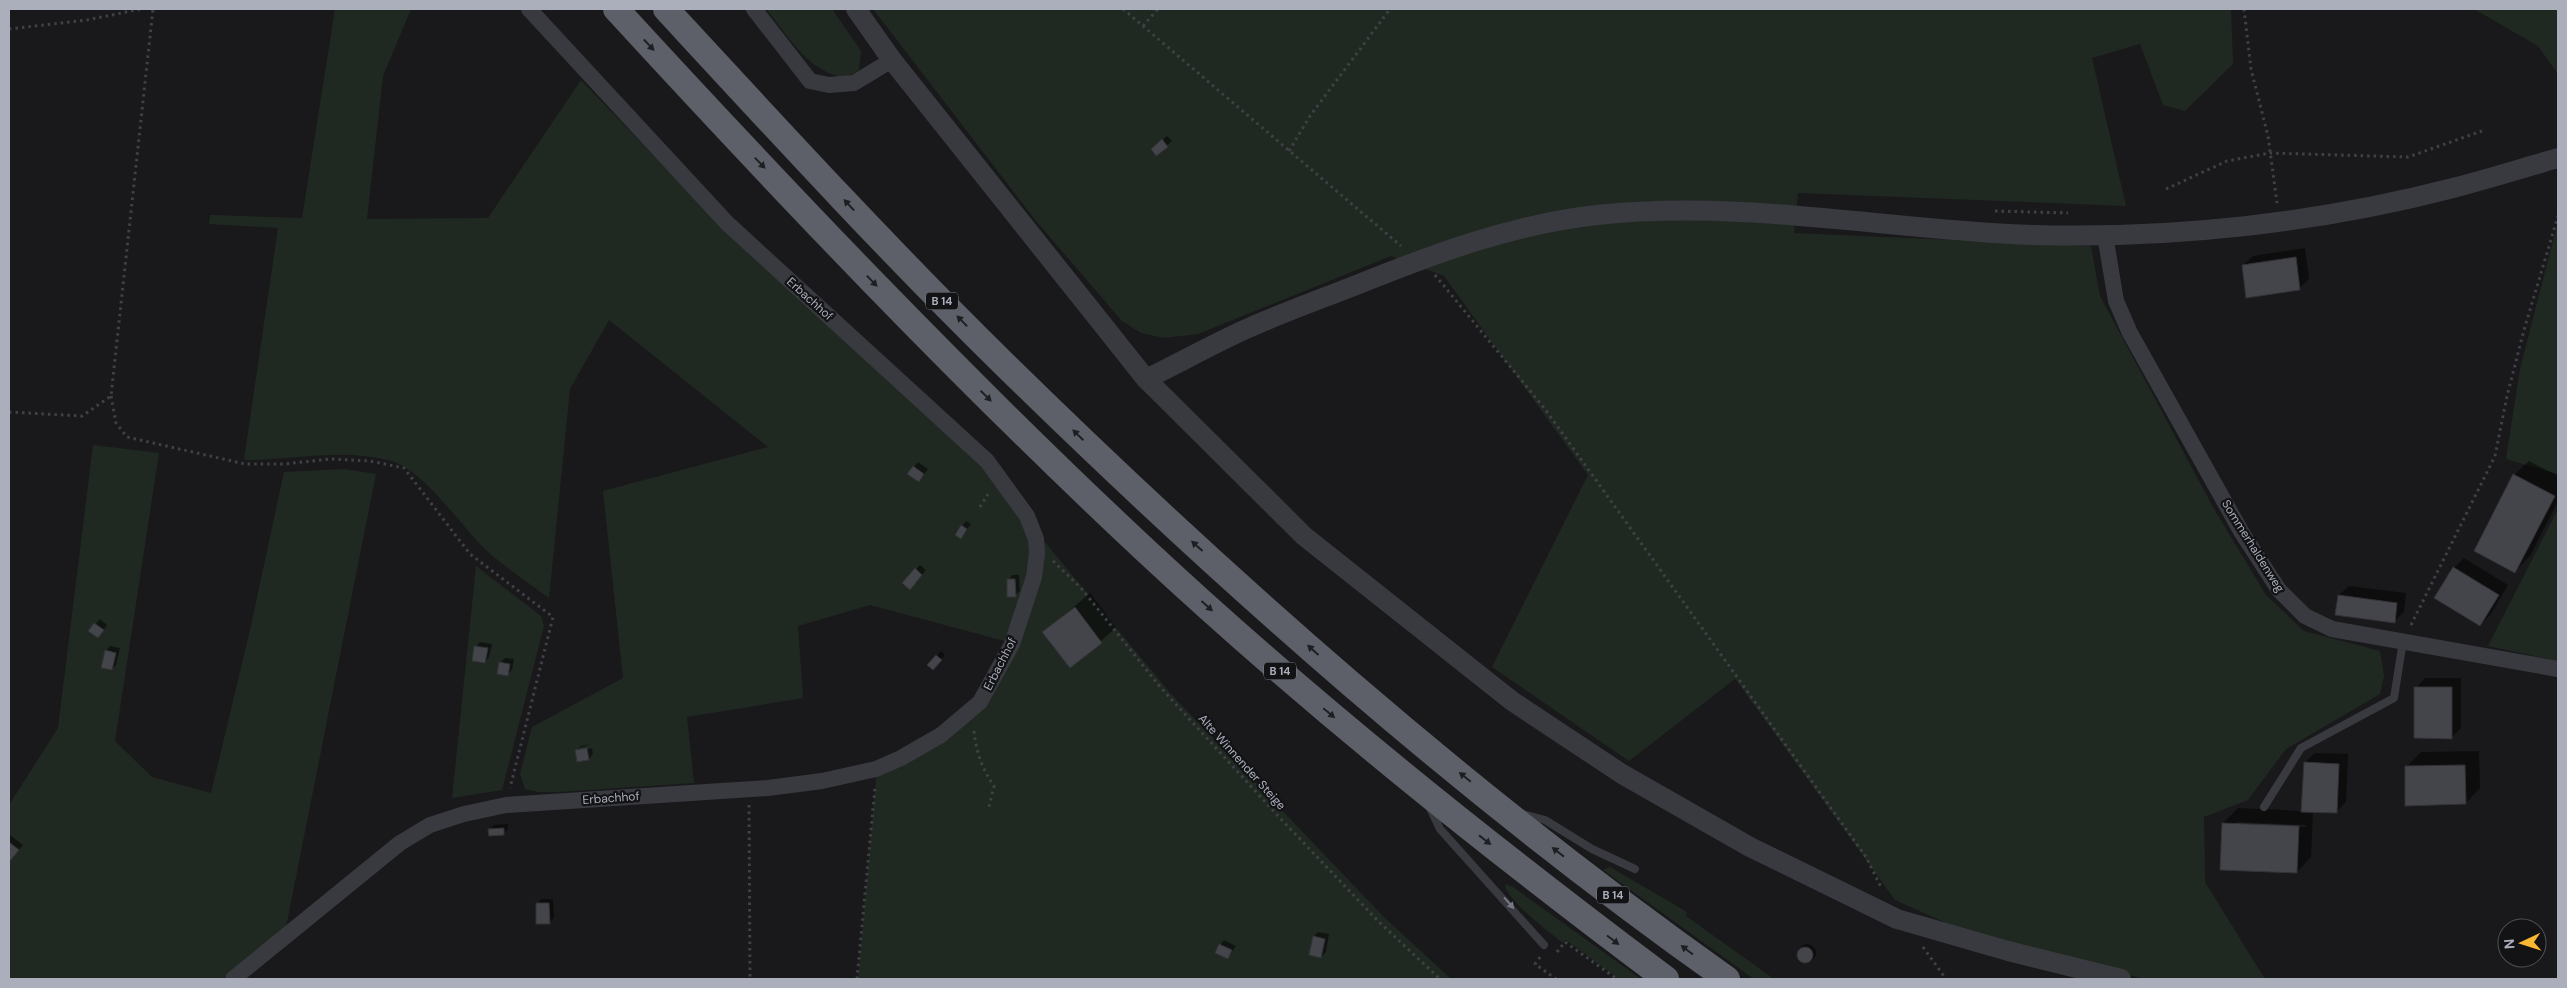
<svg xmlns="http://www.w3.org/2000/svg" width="2567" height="988" viewBox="0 0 2567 988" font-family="'DM Sans',sans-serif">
<rect width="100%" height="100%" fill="#19191b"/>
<g fill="#202921">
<path d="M335,9H411L383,76L367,219L488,218L581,80L719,224L980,464L1172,695L1383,916L1451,979H858L877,769L957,723L1012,643L870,605L798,626L803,698L687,717L694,783L559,792H539L525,789L520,774L532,727L623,678L603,491L768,447L609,320L570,389L549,598C528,582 504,567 485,549C459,524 423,468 388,460C339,448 294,460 244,460L278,228L209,224L210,215L302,218Z"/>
<path d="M766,9H832L861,51L859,70L845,78C807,71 790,38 766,9Z"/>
<path d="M873,9H2231L2233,64L2185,111L2163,105L2140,44L2092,58L2126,206L1798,193L1794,233L2091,246L2100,296L2214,509L2266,595L2304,631L2380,651L2384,676L2380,694L2286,749L2248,800L2204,817L2205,882L2265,979H2145L2002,942L1946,923L1895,900L1718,655L1735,679L1629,761L1492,667L1588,475L1444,276L1391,256L1198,334L1164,338L1141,333L1122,321L1036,221Z"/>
<path d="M2474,9H2558V74L2538,46Z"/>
<path d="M2558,221V474L2506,459L2520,369Z"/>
<path d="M93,445L159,453L115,741L152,777L211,793L250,630L284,472L344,469L376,474L286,927L222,979H9V805L58,728Z"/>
<path d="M2558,509V661L2488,646Z"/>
<path d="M476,566L541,616L544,626L502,790L452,798Z"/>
<path d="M1610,867L1687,912L1686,916L1774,979H1754L1603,870Z"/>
<path d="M1505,884L1513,887L1641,979H1619L1566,940L1563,943C1551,934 1503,897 1505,884Z"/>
</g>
<g fill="#0007" fill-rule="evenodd">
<path d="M1167,136L1172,141L1157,154V144Z"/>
<path d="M2305,248L2309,279L2299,289L2243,265L2253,256Z"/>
<path d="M2529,461L2558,476V501L2530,556L2515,571L2514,475Z"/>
<path d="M918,462L928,469L923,476L914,467Z"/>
<path d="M966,521L971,524L961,537L962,526Z"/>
<path d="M2464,558L2508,585L2490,615L2480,625L2454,568Z"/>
<path d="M920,565L926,570L914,584L916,569Z"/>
<path d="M1013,575H1019L1020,591L1015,595L1008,580Z"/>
<path d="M2349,586L2406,593L2404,612L2394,621L2339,595Z"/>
<path d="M1090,593L1116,628L1070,667L1044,632Z"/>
<path d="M100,619L107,625L102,632L90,631Z"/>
<path d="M480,642L492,644L489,657L485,662L476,647Z"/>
<path d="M110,646L120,648L116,665L112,669L106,651Z"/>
<path d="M941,651L945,655L937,664L929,665Z"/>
<path d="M505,658L514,659L512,670L507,674L501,662Z"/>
<path d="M2425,678H2461V728L2452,737L2416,688Z"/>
<path d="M591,744L580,748V751L592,748L593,754L589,759L577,751L581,746Z"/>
<path d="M2479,751L2480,788L2466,803L2406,767L2421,752Z"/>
<path d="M2315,753L2348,754L2346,802L2336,812L2313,811L2311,857L2297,872L2223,823L2238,808L2303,811L2305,762ZM2236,822L2306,825L2305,827L2236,824Z"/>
<path d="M508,824V829L503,834L490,829L494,825Z"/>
<path d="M9,834L23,845L9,861Z"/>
<path d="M541,899H553L554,918L549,923L537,904Z"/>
<path d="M1318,932L1329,934L1326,952L1321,957L1314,936Z"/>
<path d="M1224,940L1236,946L1228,957L1220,945Z"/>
<circle cx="1807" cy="953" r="9"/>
</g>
<g fill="#44444b" stroke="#323237">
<path d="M1162,139L1168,147L1156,156L1151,149Z"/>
<path d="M2296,257L2300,290L2246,298L2242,265Z"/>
<path d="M913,466L924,474L919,482L907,474Z"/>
<path d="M2513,474L2555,496L2515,573L2474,551Z"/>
<path d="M961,525L967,529L961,539L955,535Z"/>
<path d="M2453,567L2499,595L2480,626L2434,598Z"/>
<path d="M915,568L922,575L910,590L902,583Z"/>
<path d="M1007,579H1015L1016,597H1007Z"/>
<path d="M2338,595L2397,603L2395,623L2335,615Z"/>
<path d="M1075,607L1102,643L1070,668L1042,632Z"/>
<path d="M94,623L104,630L98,638L88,631Z"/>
<path d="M474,646L488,648L485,663L472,661Z"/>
<path d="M105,650L116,653L112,670L101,668Z"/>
<path d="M936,655L942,660L933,670L927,665Z"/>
<path d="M499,662L510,664L508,676L497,674Z"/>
<path d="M2414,687H2452V739L2414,738Z"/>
<path d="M587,748L589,760L577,762L575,750Z"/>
<path d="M2304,762L2339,764L2337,813L2301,812Z"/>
<path d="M2465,765L2466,804L2405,806V766Z"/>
<path d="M2222,823L2299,826L2297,873L2220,870Z"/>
<path d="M504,828V835L489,836L488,829Z"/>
<path d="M9,842L19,850L9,862Z"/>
<path d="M536,903H549L550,924H536Z"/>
<path d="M1313,936L1325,939L1321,958L1309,955Z"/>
<path d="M1219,944L1232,950L1228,959L1215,953Z"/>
<circle cx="1805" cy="955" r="8"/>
</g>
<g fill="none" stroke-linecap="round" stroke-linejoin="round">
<g stroke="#3f4147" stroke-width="3" stroke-dasharray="2.5 4" stroke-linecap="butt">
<path d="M1123,9L1401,246"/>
<path d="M2244,9L2251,69L2268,136L2277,203"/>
<path d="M1143,26L1158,9"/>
<path d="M9,29L87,20L141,9"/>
<path d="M1289,151L1310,116L1390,9"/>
<path d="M2166,189L2227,161L2270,153L2408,157L2482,131"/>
<path d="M1995,211L2068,213"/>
<path d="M1435,275L1545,409L1866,857L1882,889"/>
<path d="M111,396L116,423L127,437L245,464H284L331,459L370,461L404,468L470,554L553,617L510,788"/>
<path d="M9,412L82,416L111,396L153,9"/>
<path d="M980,507L988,494"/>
<path d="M1053,561L1081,588L1161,688L1279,817L1379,922L1440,979"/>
<path d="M2411,625L2495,456L2507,396L2524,330L2558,216"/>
<path d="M974,731C976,751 982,769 994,786L989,807"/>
<path d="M749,805L750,979"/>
<path d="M1923,947L1946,979"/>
<path d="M1557,952L1565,942L1617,979"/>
<path d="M1540,957L1535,964L1556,979"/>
<path d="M857,979L875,787"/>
</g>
<g stroke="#393a40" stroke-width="8">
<path d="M2264,807L2301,748L2394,698L2403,641"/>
<path d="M1430,808L1440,829L1544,945"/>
<path d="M1523,814L1545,820L1592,849L1635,869"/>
</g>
<g stroke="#393a40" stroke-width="16">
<path d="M754,9L810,81L829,85L854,83L892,60"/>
<path d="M2105,235L2116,301L2130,333L2242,533L2279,590L2305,616L2332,629L2558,669"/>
<path d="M233,979L400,843L430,825L464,814L506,805L768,788L822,781L876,769L901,758L941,735L980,702L1012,644L1034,577L1037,553L1036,539L1027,516L987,461L727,223L529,9"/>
</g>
<g stroke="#393a40" stroke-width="20">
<path d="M856,9L892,60L1146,379L1304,536L1512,701L1622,774L1750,847L1897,919L2008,951L2121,979"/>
<path d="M1146,379C1179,363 1211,345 1244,330C1281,313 1321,299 1359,284C1436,253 1514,224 1597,215C1742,199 1888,230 2033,235C2173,239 2318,223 2453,188C2488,179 2523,168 2558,158"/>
</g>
<g stroke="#5d6068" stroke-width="26">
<path d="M616,9C786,194 960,377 1144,549C1309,703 1486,844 1666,979"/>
<path d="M666,9C775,127 885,247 1000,360C1227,583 1467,795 1727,979"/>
</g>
</g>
<defs><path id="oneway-solid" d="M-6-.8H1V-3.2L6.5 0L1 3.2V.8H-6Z" transform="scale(1.25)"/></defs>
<g fill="#1e1f22">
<use href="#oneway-solid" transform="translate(649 45) rotate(47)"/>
<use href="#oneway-solid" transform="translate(760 163) rotate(46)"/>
<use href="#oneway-solid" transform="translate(849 205) rotate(-133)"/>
<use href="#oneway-solid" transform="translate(872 281) rotate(46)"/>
<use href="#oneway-solid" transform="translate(962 321) rotate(-134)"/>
<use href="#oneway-solid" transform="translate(986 396) rotate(44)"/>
<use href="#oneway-solid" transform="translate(1078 435) rotate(-136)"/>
<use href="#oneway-solid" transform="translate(1197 546) rotate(-138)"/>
<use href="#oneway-solid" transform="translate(1207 606) rotate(42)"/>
<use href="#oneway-solid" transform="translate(1313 650) rotate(-138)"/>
<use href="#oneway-solid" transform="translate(1329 713) rotate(40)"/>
<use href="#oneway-solid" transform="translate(1465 777) rotate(-141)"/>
<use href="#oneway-solid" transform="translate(1485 840) rotate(38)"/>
<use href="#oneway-solid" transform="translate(1558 852) rotate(-142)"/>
<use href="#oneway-solid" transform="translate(1613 940) rotate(37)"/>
<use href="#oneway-solid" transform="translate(1687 950) rotate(-143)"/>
</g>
<use fill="#777a84" href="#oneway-solid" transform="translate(1509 903) rotate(49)"/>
<g text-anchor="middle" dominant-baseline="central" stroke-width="4.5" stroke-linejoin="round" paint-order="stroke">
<g fill="#131316" stroke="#7d808a" stroke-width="1">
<rect x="926" y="292.5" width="32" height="17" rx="4"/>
<rect x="1264" y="662.5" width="32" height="17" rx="4"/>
<rect x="1597" y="886.5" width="32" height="17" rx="4"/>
</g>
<g font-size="11" font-weight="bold" fill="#aaafbb">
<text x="942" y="301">B 14</text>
<text x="1280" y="671">B 14</text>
<text x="1613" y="895">B 14</text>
</g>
<g font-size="12" fill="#aaafbb" stroke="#131316">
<text transform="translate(810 299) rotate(42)">Erbachhof</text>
<text transform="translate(2253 546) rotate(58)">Sommerhaldenweg</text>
<text transform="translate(1000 664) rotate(-63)">Erbachhof</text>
<text transform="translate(1242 762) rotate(48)">Alte Winnender Steige</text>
<text transform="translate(611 798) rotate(-4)">Erbachhof</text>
</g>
</g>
<rect width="2567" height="988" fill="none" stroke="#aaafbb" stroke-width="20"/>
<g transform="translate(2522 943) rotate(266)"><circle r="24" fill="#131316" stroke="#4f5158"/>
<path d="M0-4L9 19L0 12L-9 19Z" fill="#fbb731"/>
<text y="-8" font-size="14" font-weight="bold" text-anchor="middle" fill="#aaafbb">N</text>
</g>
</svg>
